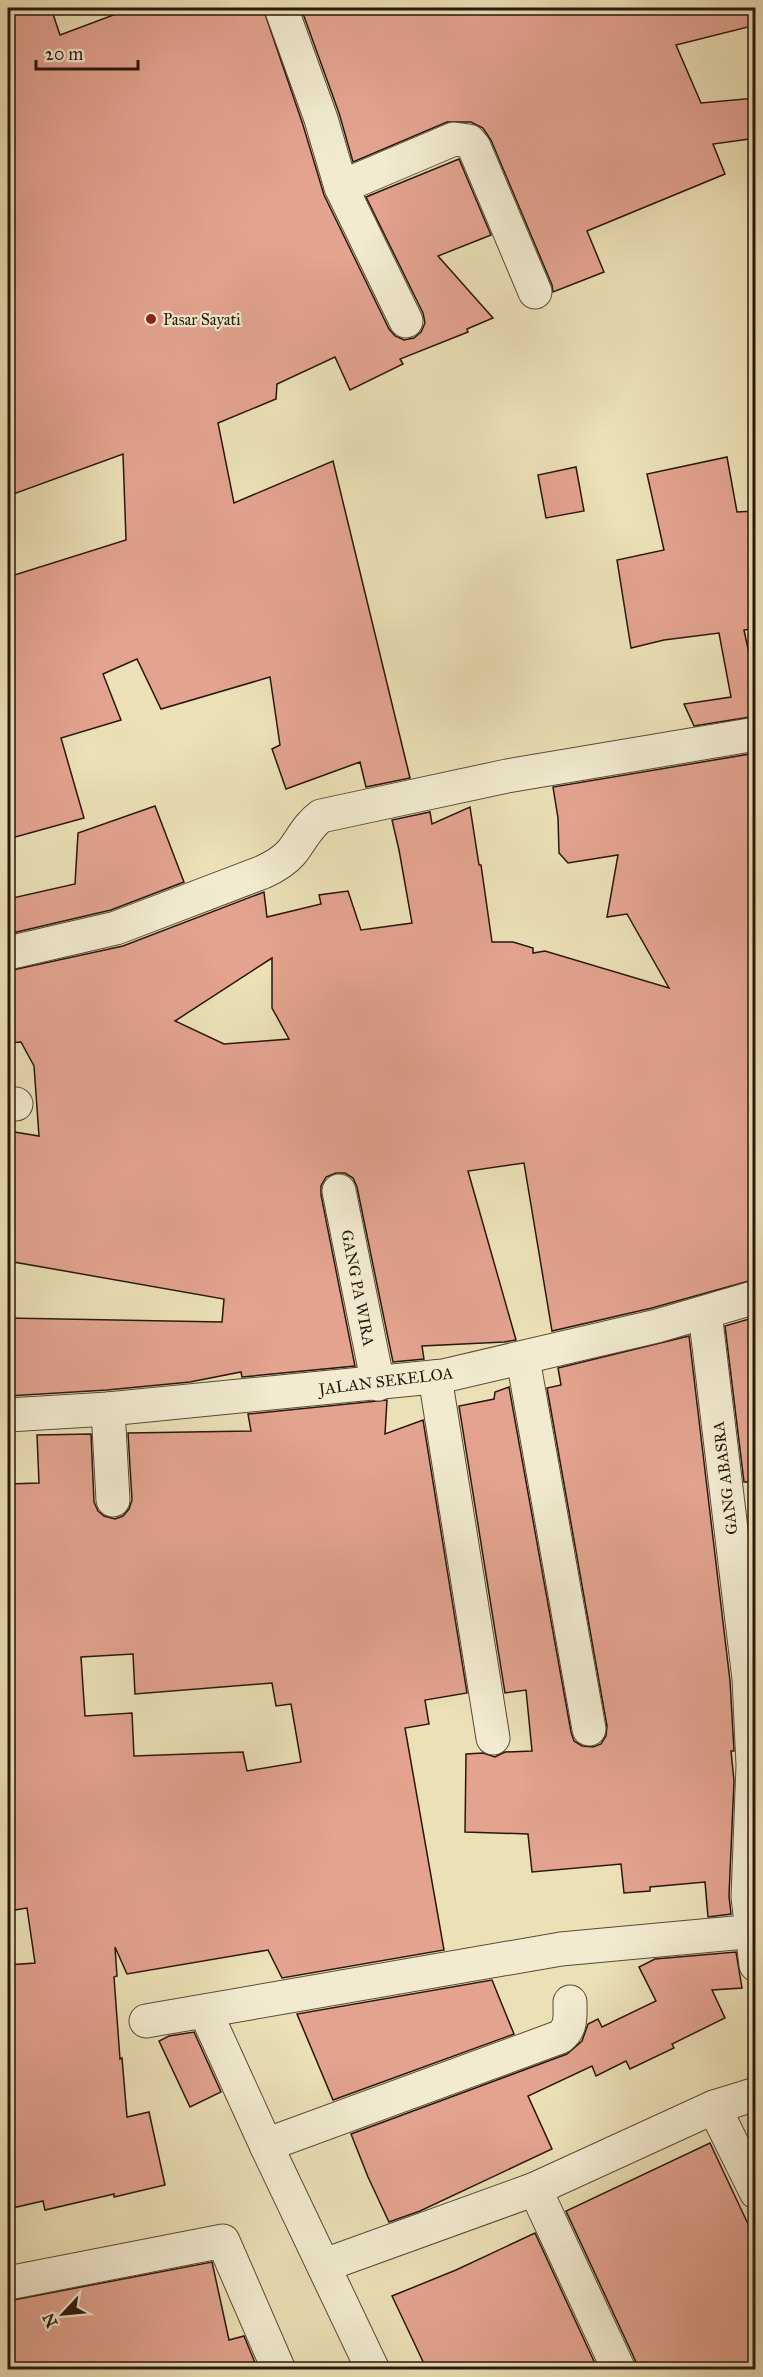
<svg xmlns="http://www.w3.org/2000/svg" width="763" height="2377" viewBox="0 0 763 2377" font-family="'IM FELL Great Primer',serif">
<rect width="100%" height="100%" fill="#ebe0b6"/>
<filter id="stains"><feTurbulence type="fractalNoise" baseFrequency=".00333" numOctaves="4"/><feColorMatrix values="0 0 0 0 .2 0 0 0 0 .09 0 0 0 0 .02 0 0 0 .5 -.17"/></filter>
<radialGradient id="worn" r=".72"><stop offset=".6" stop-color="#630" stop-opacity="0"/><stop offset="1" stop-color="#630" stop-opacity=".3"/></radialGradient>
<g fill="#e3a38f" stroke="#29170e" stroke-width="1.5" fill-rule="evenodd">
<path d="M8,8H51L60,35L132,8H263L303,125L324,195L389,329L395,336L404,340L414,338L421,332L425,323L423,313L366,197L459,159L491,235L438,256L493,318L467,329L468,332L400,359L403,364L350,390L335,357L277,384L276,399L218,423L234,503L333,461L410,778L366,787L360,762L286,789L272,749L280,745L270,677L161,709L137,659L103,674L121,720L61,738L84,818L8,839V577L126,540L123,454L8,496Z"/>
<path d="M301,8H756V25L676,45L701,103L756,98V138L713,144L725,174L587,231L604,272L553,292L552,285L491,140L483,128L471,122H447L353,162L339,113Z"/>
<path d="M727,457L737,512L756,511V628L744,630L756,686V716L694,726L684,704L731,697L719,633L664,640L631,648L617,560L664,550L647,474Z"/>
<path d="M576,467L584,511L546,518L538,475Z"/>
<path d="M756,753V1279L652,1308L552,1331L524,1163L468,1171L516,1340L504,1342L422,1346L424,1359L393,1362L357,1187L353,1178L345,1173H336L326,1177L321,1186V1195L355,1366L242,1377L241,1372L190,1382L107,1390L8,1396V1318L222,1322L224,1299L8,1261V1131L39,1136L34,1066L21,1042L8,1043V971L123,946L264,892L267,917L321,904L319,895L348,891L361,930L412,923L399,850L392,820L430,812L432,824L470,807L479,865H481L492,942H513L533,948V953L545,951L669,988L627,914L607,917L618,855L568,863L559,853L558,818L553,787ZM272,958V1008L289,1039L224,1044L175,1021Z"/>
<path d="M155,806L184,882L111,910L8,934V899L75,884L78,833Z"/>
<path d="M756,1317V1482H744L725,1326Z"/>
<path d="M689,1336L730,1681L734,1751H731L734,1781L729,1896L731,1914L708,1917L705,1882L650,1887V1891L624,1893L621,1864L532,1872L528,1834L465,1832L466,1754L483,1753L495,1757L505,1752L532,1751L526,1690L505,1693L459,1406L494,1399L495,1392L509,1387L571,1732L574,1741L582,1746L593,1747L601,1744L606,1736L607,1726L547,1388L561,1385L558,1368Z"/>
<path d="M387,1400L385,1434L423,1420L467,1693L425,1700L429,1724L405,1728L444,1950L282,1978L268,1950L127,1974L115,1947L117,1976L114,1977L120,2059L122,2058L127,2117L149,2112L165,2185L114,2197V2194L45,2210L43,2201L8,2209V1965L35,1963L27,1908L8,1911V1484L39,1483L37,1435L91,1434L94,1502L98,1511L104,1516L115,1519L123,1516L129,1509L132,1500L128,1433L251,1431L248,1414ZM133,1654L135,1694L272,1683L276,1706L291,1704L301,1762L247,1771L243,1752L134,1756L132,1713L85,1716L81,1657Z"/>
<path d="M736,1952L742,1988L712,1990L725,2018L672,2044L674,2048L630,2069L626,2061L596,2076L592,2066L528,2096L552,2149L420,2211L389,2222L368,2177L351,2134L567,2054L582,2041L588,2024L598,2019L602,2027L656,2001L639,1967L655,1959Z"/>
<path d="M492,1980L514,2034L333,2100L297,2014Z"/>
<path d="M194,2032L221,2092L190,2107L159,2041L169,2036Z"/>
<path d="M710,2143L756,2241V2370H637L636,2362L566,2211Z"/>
<path d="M535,2233L598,2370H427L392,2296L456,2270Z"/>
<path d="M212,2262L229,2340L244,2336L258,2370H15L8,2334V2301Z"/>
</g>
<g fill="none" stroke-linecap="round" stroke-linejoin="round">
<g stroke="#5a4938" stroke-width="35">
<g id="minor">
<path d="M281,8L321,119L341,187L406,321"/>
<path d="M341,187L454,139L469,141L474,147L535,292"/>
<path d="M8,953L116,928L263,872C274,867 283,862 291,853C301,841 307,826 321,816L507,776L756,734"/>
<path d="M8,1105L16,1104"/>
<path d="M339,1191L378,1384"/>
<path d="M705,1313L749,1679L753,1765L748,1897L756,1965"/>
<path d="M523,1359L589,1729"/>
<path d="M435,1377L493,1738"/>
<path d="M108,1409L113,1500"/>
<path d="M8,1415L108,1409L443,1376L657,1326L756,1297"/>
<path d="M205,2011L266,2145L373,2370"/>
<path d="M146,2021L561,1949L756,1931"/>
<path d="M714,2107L756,2192"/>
<path d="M266,2145L560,2037C572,2028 570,2016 570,2002"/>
<path d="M535,2189L619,2370"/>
<path d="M325,2265L535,2189L714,2107L756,2094"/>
<path d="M8,2283L223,2241L279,2370"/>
</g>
</g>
<use href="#minor" stroke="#f2ebd0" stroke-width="33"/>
</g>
<circle fill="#8f2418" stroke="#f2ebd0" stroke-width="2" cx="151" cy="319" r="6"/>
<g text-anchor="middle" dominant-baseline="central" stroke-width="4.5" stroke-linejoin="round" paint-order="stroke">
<g font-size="16" fill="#29170e" stroke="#f2ebd0" text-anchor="start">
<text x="163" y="319">Pasar Sayati</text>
</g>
<g font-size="16" fill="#29170e" stroke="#f2ebd0">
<text transform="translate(358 1288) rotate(79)">GANG PA WIRA</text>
<text transform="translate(386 1381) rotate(-7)">JALAN SEKELOA</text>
<text transform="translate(725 1478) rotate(-97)">GANG ABASRA</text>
</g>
</g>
<rect width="763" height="2377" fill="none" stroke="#ebe0b6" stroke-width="30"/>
<rect x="9" y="9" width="745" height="2359" fill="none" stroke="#29170e" stroke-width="3"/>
<rect x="15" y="15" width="733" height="2347" fill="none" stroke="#29170e" stroke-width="1.5"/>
<g transform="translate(63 2314) rotate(244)" stroke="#f2ebd0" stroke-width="4.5" paint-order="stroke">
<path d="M0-4.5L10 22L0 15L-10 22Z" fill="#29170e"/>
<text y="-9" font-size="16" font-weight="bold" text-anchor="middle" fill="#29170e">N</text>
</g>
<path d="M36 60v9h102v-9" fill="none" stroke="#29170e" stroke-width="3"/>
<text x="45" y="60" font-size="18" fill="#29170e" stroke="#f2ebd0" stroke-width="4.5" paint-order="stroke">20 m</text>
<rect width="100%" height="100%" filter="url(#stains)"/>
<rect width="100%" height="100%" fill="url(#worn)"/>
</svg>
